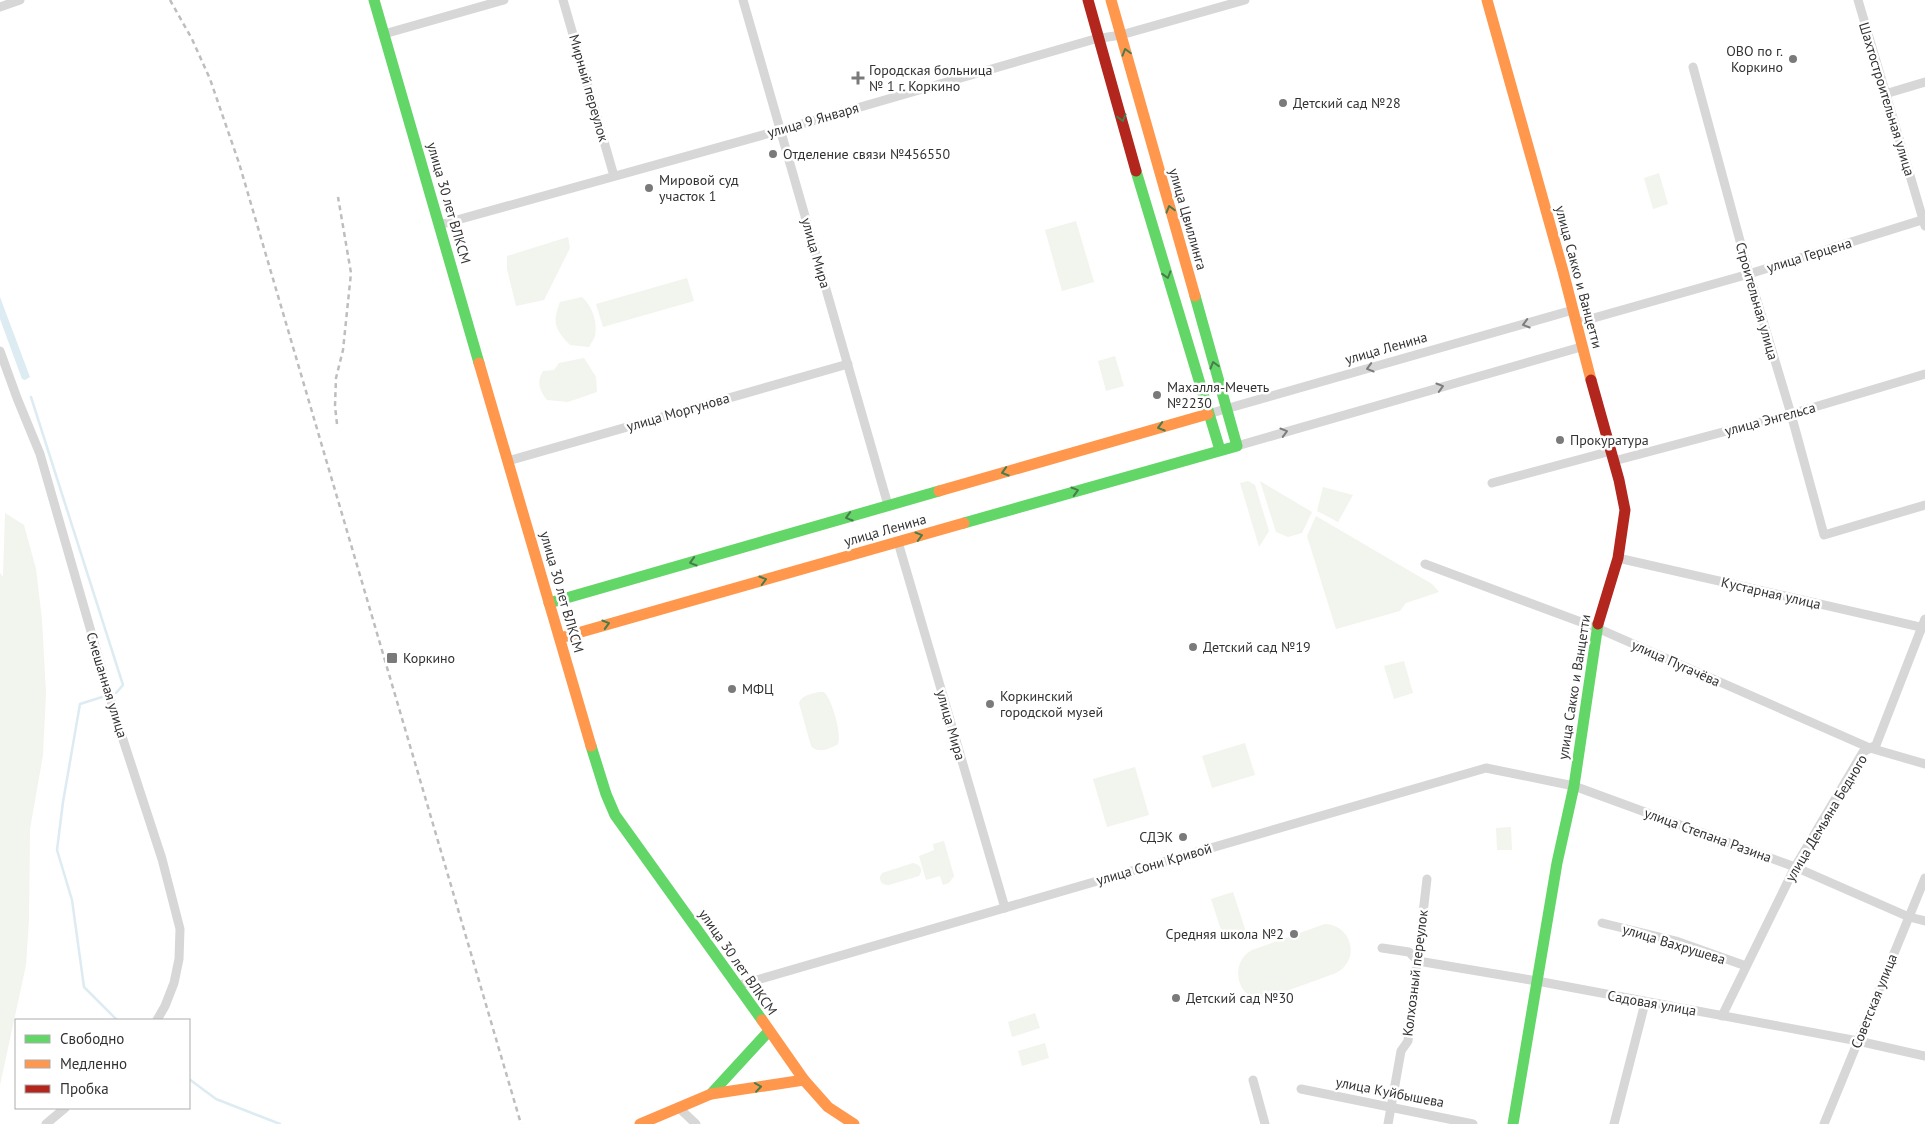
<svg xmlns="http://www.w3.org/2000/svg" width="1925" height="1124" viewBox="0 0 1925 1124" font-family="'PT Sans',sans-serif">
<rect width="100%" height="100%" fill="#fff"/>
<g fill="#f1f5ed">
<path d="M1659,173L1668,204L1653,209L1644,178Z"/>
<path d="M1076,221L1094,282L1062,291L1045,230Z"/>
<path d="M568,237L570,248L544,300L516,306L507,269V256Z"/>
<path d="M687,278L694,301L603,327L596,304Z"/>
<path d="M582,297C592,306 598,322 595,336C594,339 591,343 589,347L570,345C555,329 552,323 560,302Z"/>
<path d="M1115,356L1124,386L1106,391L1098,361Z"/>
<path d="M584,358L596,377L597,392L568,402L547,400C540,390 536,383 543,371L554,370L559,363Z"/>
<path d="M1248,481L1255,485L1269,531L1259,547L1240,483Z"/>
<path d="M1260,481L1312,512L1302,533L1288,537L1276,532Z"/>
<path d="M1323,487L1353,495L1338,522L1317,511Z"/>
<path d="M5,513L24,525L36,569L42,620L46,693L43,755L30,829L29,920L26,965L0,1085V573L3,577Z"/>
<path d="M1316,516L1432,584L1439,592L1406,603L1400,611L1336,629L1307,536Z"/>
<path d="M1404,661L1413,693L1394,699L1384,666Z"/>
<path d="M819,692H824C832,699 842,735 838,744C830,749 818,754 811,746L799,703C802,695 811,694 819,692Z"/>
<path d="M1245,743L1255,775L1212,788L1202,756Z"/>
<path d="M1135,767L1149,815L1107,827L1093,779Z"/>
<path d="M1511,827L1512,850H1497L1496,828Z"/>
<path d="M944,841L954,876L949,883L943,885L940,876L926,880L919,856L934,850L933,844Z"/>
<path d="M913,863C918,864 922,867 921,872L919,876L889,885C883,885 880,883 880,877L882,873Z"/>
<path d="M1233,892L1247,935L1225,942L1211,899Z"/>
<path d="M1325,924C1352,925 1361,960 1336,973C1321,979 1305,984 1289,990C1281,993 1272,998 1263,998C1236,1000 1229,962 1252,950Z"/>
<path d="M1035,1013L1040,1028L1012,1037L1008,1022Z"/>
<path d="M1045,1043L1049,1058L1022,1066L1018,1051Z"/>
</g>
<path fill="#ddebf3" d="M0,297L30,377L25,380L22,379L0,319Z"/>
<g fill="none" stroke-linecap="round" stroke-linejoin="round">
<g stroke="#ddebf3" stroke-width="2.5">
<path d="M31,397L123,685L116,693"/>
<path d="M102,697L80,704L63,802L57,850L72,900L84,987L117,1020"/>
<path d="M189,1079L216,1099L280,1124"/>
</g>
<g stroke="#d7d7d7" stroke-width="9">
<path d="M563,0L614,176"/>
<path d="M743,0L888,505"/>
<path d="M1858,0L1925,226"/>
<path d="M0,7L20,0"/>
<path d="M384,34L504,0"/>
<path d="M1693,67L1749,274L1791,414L1824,535L1925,505"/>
<path d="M1885,94L1925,82"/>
<path d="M439,225L781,130L1095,39L1121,35L1245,0"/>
<path d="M1576,323L1749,274L1925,219"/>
<path d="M0,351L17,398L40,454L115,715L162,859L180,929L179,959L174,983L165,1006L157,1020"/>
<path d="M1208,414L1573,310"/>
<path d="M1237,446L1581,347"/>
<path d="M508,461L848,364"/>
<path d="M1614,461L1791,414L1925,374"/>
<path d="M1492,483L1611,451"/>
<path d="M898,542L1005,908"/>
<path d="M1618,558L1925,628"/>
<path d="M1425,564L1597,628L1870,748L1925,764"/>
<path d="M1602,923L1676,941L1746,966"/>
<path d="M1382,948L1409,952L1418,961L1537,981L1858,1041L1925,1056"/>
<path d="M736,986L1486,768L1574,786L1795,867L1909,917L1925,921"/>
<path d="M1722,1016L1795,867L1863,752L1876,745L1925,619"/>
<path d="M1253,1080L1265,1124"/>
<path d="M1301,1089L1473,1124"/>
<path d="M678,1107L696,1124"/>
<path d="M46,1124L65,1108"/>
<path d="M1388,1124L1401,1051L1408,1041L1427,879"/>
<path d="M1614,1124L1645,1003"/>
<path d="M1824,1124L1925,878"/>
</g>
<g stroke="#63d668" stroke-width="11">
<path d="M374,0L479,363"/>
<path d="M1136,171L1220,450"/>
<path d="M964,523L1237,446L1195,296"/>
<path d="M549,603L939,491"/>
<path d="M591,746L606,794L615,815L762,1020"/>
<path d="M711,1094L768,1032"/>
<path d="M1513,1124L1557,863L1574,786L1598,624"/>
</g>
<g stroke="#ff974d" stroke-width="11">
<path d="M1111,0L1195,296"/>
<path d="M1487,0L1563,271L1591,380"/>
<path d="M479,363L591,746"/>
<path d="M939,491L1208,414"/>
<path d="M560,638L964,523"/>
<path d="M762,1020L804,1080L828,1107L854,1124"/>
<path d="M640,1124L711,1094L804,1080"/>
</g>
<g stroke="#b3261e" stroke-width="11">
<path d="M1088,0L1136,171"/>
<path d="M1591,380L1619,480L1625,510L1618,558L1598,624"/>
</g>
<g stroke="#bebebe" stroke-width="2.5" stroke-dasharray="5 4" stroke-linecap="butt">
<path d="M170,0L192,39L210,79L239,163L521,1124"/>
<path d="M337,424L335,406L336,378L343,350L351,273L338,197"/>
</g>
</g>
<defs><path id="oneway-chevron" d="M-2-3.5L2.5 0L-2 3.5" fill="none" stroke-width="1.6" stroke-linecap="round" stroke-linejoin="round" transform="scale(1.25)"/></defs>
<g stroke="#497c4b">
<use href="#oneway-chevron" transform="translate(1126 52) rotate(-106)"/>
<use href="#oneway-chevron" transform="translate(1122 118) rotate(74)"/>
<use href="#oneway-chevron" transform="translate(1170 209) rotate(-106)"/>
<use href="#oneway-chevron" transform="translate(1167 275) rotate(73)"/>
<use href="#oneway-chevron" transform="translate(1214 365) rotate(-106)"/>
<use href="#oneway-chevron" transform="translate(1161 427) rotate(164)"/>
<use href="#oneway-chevron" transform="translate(1005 472) rotate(164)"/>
<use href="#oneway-chevron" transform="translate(1075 491) rotate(-16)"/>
<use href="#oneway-chevron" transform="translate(849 517) rotate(164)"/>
<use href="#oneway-chevron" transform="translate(919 536) rotate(-16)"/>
<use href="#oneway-chevron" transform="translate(693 562) rotate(164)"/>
<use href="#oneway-chevron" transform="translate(763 580) rotate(-16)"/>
<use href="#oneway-chevron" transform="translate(606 624) rotate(-16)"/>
<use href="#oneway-chevron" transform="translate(758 1087) rotate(-8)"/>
</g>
<g stroke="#7d7d7d">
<use href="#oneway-chevron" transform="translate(1526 324) rotate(164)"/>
<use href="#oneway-chevron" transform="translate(1370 368) rotate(164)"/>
<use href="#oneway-chevron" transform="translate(1440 387) rotate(-16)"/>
<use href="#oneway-chevron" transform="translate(1284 432) rotate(-16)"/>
</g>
<g fill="#7a7a7a" stroke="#fff" stroke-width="2">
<circle cx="1793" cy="59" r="5"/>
<path d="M855.5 70.5h5v5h5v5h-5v5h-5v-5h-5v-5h5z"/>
<circle cx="1283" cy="103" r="5"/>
<circle cx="773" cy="154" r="5"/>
<circle cx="649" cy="188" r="5"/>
<circle cx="1157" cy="395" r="5"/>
<circle cx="1560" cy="440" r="5"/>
<circle cx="1193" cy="647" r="5"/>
<rect x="386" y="652" width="12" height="12" rx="2.5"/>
<circle cx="732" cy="689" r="5"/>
<circle cx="990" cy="704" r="5"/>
<circle cx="1183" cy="837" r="5"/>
<circle cx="1294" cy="934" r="5"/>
<circle cx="1176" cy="998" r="5"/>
</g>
<g text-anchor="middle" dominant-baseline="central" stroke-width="5" stroke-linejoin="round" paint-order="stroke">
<g font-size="14" fill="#333" stroke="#fff" text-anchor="start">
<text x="1783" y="51" text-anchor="end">ОВО по г.<tspan x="1783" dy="16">Коркино</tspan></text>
<text x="869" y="70">Городская больница<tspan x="869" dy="16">№ 1 г. Коркино</tspan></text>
<text x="1293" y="103">Детский сад №28</text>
<text x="783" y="154">Отделение связи №456550</text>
<text x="659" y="180">Мировой суд<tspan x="659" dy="16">участок 1</tspan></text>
<text x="1167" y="387">Махалля-Мечеть<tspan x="1167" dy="16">№2230</tspan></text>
<text x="1570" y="440">Прокуратура</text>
<text x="1203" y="647">Детский сад №19</text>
<text x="403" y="658">Коркино</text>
<text x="742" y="689">МФЦ</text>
<text x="1000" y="696">Коркинский<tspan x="1000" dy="16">городской музей</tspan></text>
<text x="1173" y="837" text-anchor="end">СДЭК</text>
<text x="1284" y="934" text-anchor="end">Средняя школа №2</text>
<text x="1186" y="998">Детский сад №30</text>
</g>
<g font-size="14" fill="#333" stroke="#fff">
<text transform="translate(589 88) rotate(74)">Мирный переулок</text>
<text transform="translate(1887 99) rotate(73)">Шахтостроительная улица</text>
<text transform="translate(813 120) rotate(-16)">улица 9 Января</text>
<text transform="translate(449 203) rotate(74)">улица 30 лет ВЛКСМ</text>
<text transform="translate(1188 219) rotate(74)">улица Цвиллинга</text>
<text transform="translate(816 253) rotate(74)">улица Мира</text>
<text transform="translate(1809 255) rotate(-17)">улица Герцена</text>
<text transform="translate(1579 277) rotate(75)">улица Сакко и Ванцетти</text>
<text transform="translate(1757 301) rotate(74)">Строительная улица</text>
<text transform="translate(1386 348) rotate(-16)">улица Ленина</text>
<text transform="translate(678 412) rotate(-16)">улица Моргунова</text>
<text transform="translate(1770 419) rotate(-15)">улица Энгельса</text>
<text transform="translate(885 530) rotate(-16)">улица Ленина</text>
<text transform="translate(562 592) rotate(74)">улица 30 лет ВЛКСМ</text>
<text transform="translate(1771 593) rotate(13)">Кустарная улица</text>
<text transform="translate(1676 663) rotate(24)">улица Пугачёва</text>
<text transform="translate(107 685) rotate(73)">Смешанная улица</text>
<text transform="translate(1574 687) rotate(-81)">улица Сакко и Ванцетти</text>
<text transform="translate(951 725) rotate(74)">улица Мира</text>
<text transform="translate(1826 818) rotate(-59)">улица Демьяна Бедного</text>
<text transform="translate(1708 835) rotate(20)">улица Степана Разина</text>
<text transform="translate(1154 864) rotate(-16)">улица Сони Кривой</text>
<text transform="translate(1674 944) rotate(17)">улица Вахрушева</text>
<text transform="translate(738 962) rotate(55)">улица 30 лет ВЛКСМ</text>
<text transform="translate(1415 973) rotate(-83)">Колхозный переулок</text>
<text transform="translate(1874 1001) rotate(-68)">Советская улица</text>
<text transform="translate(1652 1003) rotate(10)">Садовая улица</text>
<text transform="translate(1390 1092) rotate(11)">улица Куйбышева</text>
</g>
</g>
<rect x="15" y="1019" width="175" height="90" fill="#ffffff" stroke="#adadad"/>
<rect x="25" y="1035" width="25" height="8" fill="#63d668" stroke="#adadad"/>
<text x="60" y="1044" font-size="15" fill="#333333">Свободно</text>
<rect x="25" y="1060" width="25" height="8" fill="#ff974d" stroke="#adadad"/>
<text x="60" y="1069" font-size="15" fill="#333333">Медленно</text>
<rect x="25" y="1085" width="25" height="8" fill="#b3261e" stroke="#adadad"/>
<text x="60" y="1094" font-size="15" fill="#333333">Пробка</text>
</svg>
